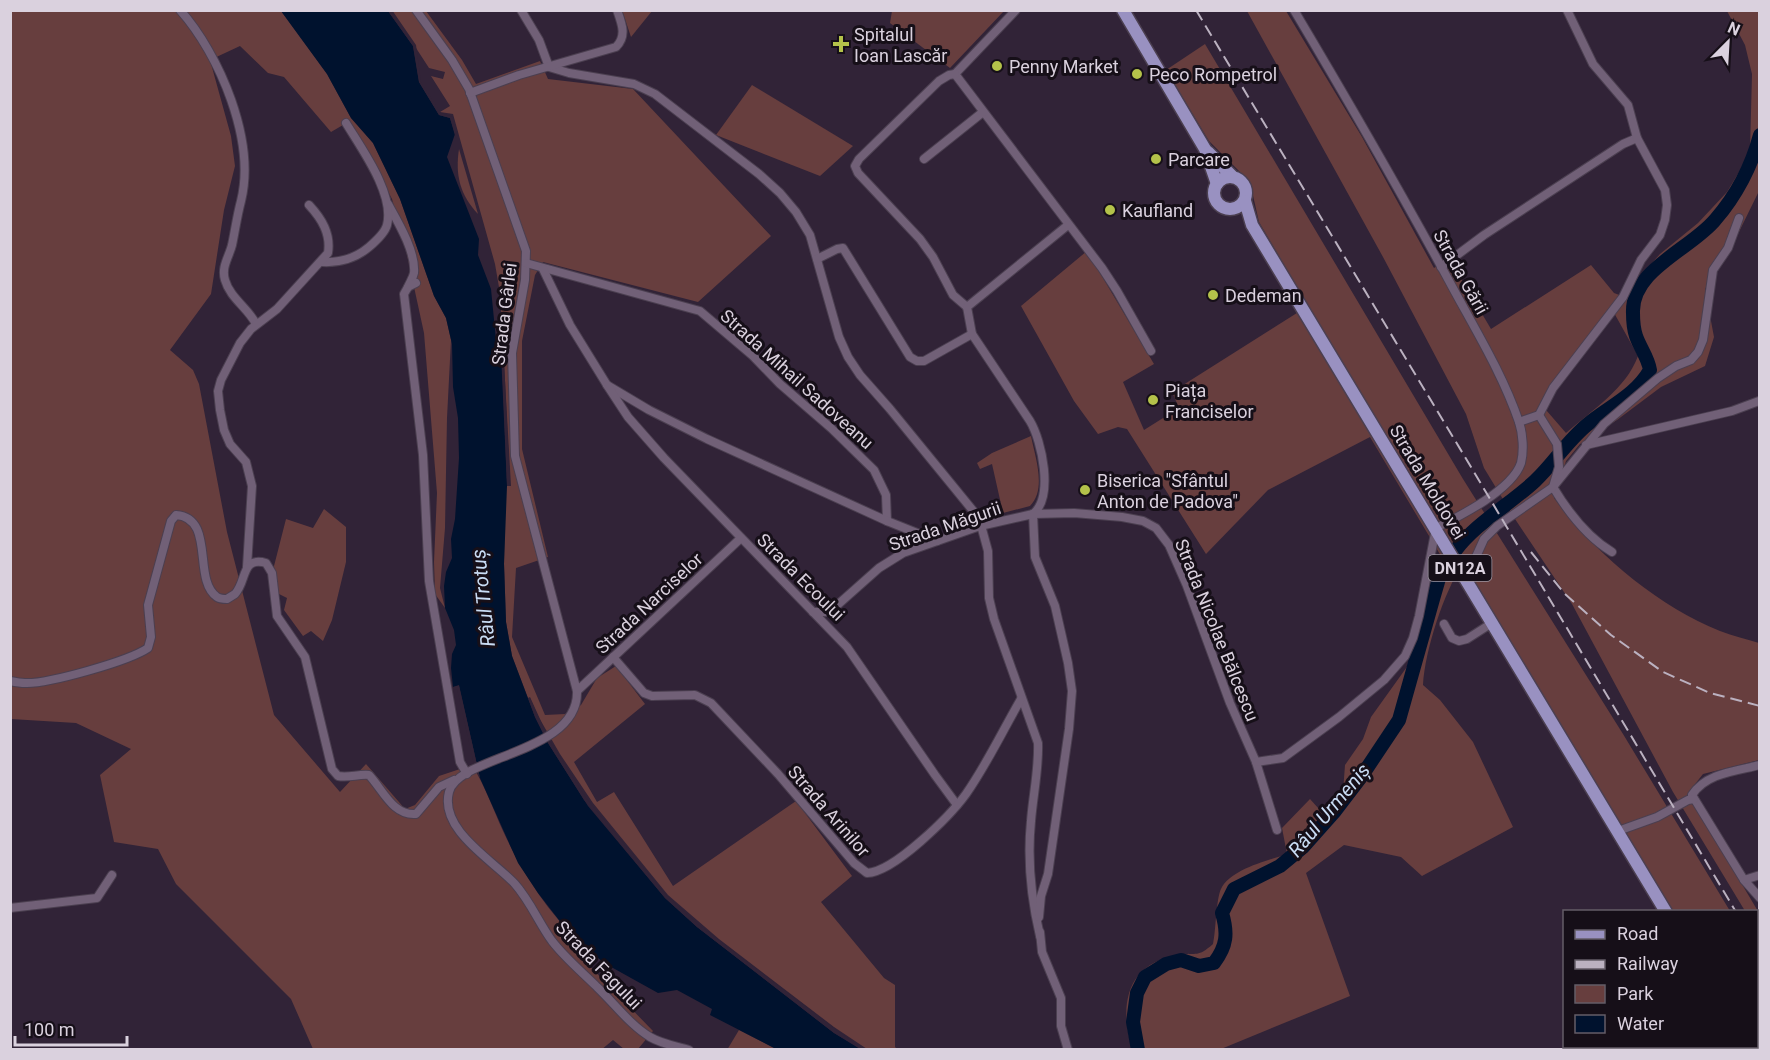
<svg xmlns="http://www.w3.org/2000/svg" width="1770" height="1060" viewBox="0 0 1770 1060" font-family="Roboto,sans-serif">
<rect width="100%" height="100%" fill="#312337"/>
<g fill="#673e3e" fill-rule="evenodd">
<path d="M622,10H652V11L631,37Z"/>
<path d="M10,11H281L327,74L351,118L373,143L400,199L434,296L446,318L451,340L447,418L445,528L440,588L445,608L435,594L434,562L437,493L424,333L406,250L392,199L369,154L343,125L331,132L284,77L268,73L240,46L210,60L231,136L235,166L224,210L211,294L170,350L193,370L199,384L227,532L274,715L340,792L366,764L405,809L415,805L439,776L472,765C485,786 493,809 503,831C524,876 551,918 589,950L577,953L653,1031L638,1049H624L613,1040L601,1050L313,1049L291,999L176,884L158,849L114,842L100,775L131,749L76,723L11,719Z"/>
<path d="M392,11H426L462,60L476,84L540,61L548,79L633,89L771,236L698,302L543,262L535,275L522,341V449L548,557L516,568L512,637L545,715L565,714L581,705L597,678L616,666L645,704L574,762L597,802L614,792L673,886L796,801L852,876L821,902L884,978L895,985V1047L897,1049H867L834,1027L719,939L668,895L593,803L560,754L538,716L530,698H528L512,656L506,622L504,564L505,490L507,486H511L500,293L495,264L453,114L440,112L450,106L431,76L443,79L445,72L429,68Z"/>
<path d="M892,11H1004L950,68L890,23Z"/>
<path d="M1247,11H1286L1362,137L1434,268L1449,258L1491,329L1591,265L1614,293L1622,296L1660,254L1698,223L1727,192L1742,167L1750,150L1752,74L1745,45L1727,11H1759V191L1734,242L1705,289L1714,337L1705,366L1661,387L1617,420L1580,444L1566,461L1554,498C1594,552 1657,606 1720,631C1733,636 1747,639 1759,643V760L1703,774L1688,793L1759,913V936L1757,931L1756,912L1745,911L1673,792L1572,604L1515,519L1484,468L1466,414L1383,257ZM1613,311L1638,356C1626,389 1592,410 1566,433L1540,403Z"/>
<path d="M1205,44L1463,479L1623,734L1730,911H1673L1463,563C1444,592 1425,650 1423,685L1440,700L1473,742L1513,827L1422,876L1401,857L1344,845L1306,873L1350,996L1221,1049H1132C1119,1005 1126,963 1179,955C1198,952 1197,958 1213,944C1216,931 1216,899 1221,889C1231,869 1267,861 1287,854L1282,828L1310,799L1319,809L1327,810L1343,792L1345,765L1363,739L1371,717L1409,664L1441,556L1370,437L1268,490L1206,554L1127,429L1118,427L1098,434L1074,401L1021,306L1087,251L1154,364L1123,382L1144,430L1179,408L1172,392L1308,306L1259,222L1252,191L1247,179L1209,141L1166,70Z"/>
<path d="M752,85L853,146L820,176L716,135Z"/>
<path d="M459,149L478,214C460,195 455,175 459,149Z"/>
<path d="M1031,436C1035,457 1047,489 1030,506L1003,513L992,464L980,469L977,463L992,453Z"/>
<path d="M324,509L346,527V562L332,620L323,641L311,631L303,636L284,610L287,598L277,593L274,566L286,519L313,528Z"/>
<path d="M1757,957L1760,962L1759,1049L1615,1050L1613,1047L1756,1046Z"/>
<path d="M739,1030L776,1049L727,1050Z"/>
</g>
<path fill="#00122e" d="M281,11H388L413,46L419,82L439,115L450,118L455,134L447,157L479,239L478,255L491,289L497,350L502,363L507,486L504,564L506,622L512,656L535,717L548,743L588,806L665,898L697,927L834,1033L860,1049H776L710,1015L712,1009L677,990L658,993L604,963L569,933L538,893L518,863L480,778L459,686L453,687L451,668L452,654L456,645L454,630L445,608L444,586L446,572L452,558L451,539L455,519L459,458L458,418L453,387L452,344L446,318L434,296L400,199L373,143L351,118L327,74Z"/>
<g fill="#312337">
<path d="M392,10L416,45L421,82L441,113L453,117L458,134L456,139L450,118L439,115L419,82L413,46L388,11Z"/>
<path d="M501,353L504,360L510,486H507Z"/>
<path d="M459,685L480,778L475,769L457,689L454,690L453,687Z"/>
<path d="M530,697L550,741L586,798L667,896L699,925L863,1050L834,1033L697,927L665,898L584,800L548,743L535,717L528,698Z"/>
</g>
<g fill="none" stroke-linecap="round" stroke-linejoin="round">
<g stroke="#00122e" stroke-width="14">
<path d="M1455,551C1476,523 1509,505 1535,481C1554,463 1567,441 1588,424C1610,406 1636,395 1650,370C1648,357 1640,348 1636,336C1634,330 1633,320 1633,313C1631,270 1691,249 1715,220C1736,196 1752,165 1760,135"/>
<path d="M1138,1050L1133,1022L1137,993L1145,977L1166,964L1181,960L1199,966L1214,963C1227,946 1228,933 1222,913L1234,889L1280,866L1303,847L1335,811L1361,777L1399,720L1433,599L1442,568L1449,559"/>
</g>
<g stroke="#4b3f50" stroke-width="10">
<g id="minor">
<path d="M180,10C220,55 256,141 241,201C237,216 235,231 232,245C229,257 221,267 225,280C230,298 248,308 256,324"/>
<path d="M416,10L452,60L469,89L526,251L525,280L512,353L515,456L577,691C579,754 458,755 449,792C439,830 494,861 515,884C530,901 539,923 552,941C565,958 582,972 597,987C614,1003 630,1025 650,1037C662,1044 676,1046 689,1050"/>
<path d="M521,10L539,40L549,67L569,73L634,84L655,94L759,174L780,193L796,212L810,235L839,337L848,357L860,375L890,409L979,518L988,551L989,598L994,619L1038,743C1039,769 1033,795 1031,821C1027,861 1031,898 1040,936"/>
<path d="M1016,10L955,74L1102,268L1117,291L1151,351"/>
<path d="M955,74L949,75L939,81L859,159L855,166L858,173L920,239L933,257L953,295L967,307"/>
<path d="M470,93L519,75L616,47C627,36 622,24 617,10"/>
<path d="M924,159L983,112"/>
<path d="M388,204C398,222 416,252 414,273C413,278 410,282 408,287"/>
<path d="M817,259L837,249L843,248L910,357L917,361H924L972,334"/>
<path d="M322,262C340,263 356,258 369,247C376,241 385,233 387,225C395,194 361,148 346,123"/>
<path d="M526,263L700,311L753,356L780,384L831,428L874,470L886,495L887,521L937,541"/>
<path d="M1441,267L1484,235L1623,144L1637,138"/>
<path d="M543,269L570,325L607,385L649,410L707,439L887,521"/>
<path d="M416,283L408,287L404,294L423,455L429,581L460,762L467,774"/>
<path d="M607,385L628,417L664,458L847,647L935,775L957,805"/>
<path d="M1539,415L1557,444L1559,467L1553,487C1568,512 1587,537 1612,552"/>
<path d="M1519,422L1539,415L1553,388L1623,297L1641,260L1660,235L1665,220L1667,205L1665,190L1637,138L1628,105L1593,64L1567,10"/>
<path d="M1586,445L1732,411L1759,401"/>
<path d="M1033,514L1035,557L1055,606L1068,663L1072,691L1069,729L1048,874L1041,896L1039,917"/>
<path d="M1033,514C1054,497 1042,441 1030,421L972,334L967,307L1068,225"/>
<path d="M247,567L252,486L246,462L230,444L224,430L220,410L218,391L221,380L240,343L251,329L277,309L328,253C331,234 322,219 309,205"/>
<path d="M1466,579L1484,539L1497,526L1553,487L1604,424L1658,378L1676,366L1691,360L1698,352L1703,340L1713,270L1728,248L1739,218"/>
<path d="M813,612H828L834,608L879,568L903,553L980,526L1033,514L1074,513L1122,517L1143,521L1156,528L1169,545L1187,586L1230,703L1256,762L1277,830"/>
<path d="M1444,624L1452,638L1459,641L1467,639L1492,623"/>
<path d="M613,657L644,693L652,696L695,695L711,703L778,774L854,863L867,873C894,872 950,816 966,794C987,764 1003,730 1021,699"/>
<path d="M10,681C15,682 20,683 25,683C48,684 129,661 148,648L151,637L148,605L171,521L176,515C216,518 192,580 217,597C220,599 224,599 227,599C227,599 235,594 235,594C247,581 241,556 266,563L272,573L277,616L305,657L332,769L338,776C349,778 358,774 369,775C383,790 393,816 416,814L439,787L454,780"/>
<path d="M577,691L741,538"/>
<path d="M1256,762L1283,758L1339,717L1384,680L1405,656L1413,638L1419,616L1436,528C1460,516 1512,490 1521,463C1524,451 1523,434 1519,422C1502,372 1473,326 1448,279C1399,189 1347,99 1294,10"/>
<path d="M1760,765C1736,771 1706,773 1692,795L1744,880L1760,898"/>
<path d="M1618,831L1657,817L1688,800L1694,799"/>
<path d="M1744,880L1760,875"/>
<path d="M10,908L97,898L112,875"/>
<path d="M1040,932L1042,952L1061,998V1026L1068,1050"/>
</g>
</g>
<g stroke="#4b3f50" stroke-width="15">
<g id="primary">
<path d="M1123,10L1205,149L1217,184"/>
<path d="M1208,152L1232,176"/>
<circle cx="1230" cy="193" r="16"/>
<path d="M1245,201L1252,225L1666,912"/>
<path d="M1746,1046L1748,1050"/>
</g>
</g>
<use href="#minor" stroke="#716077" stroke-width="8"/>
<use href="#primary" stroke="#9991c1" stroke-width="12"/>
<g stroke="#bbb1c0" stroke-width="2" stroke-dasharray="12 6" stroke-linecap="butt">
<path d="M1196,10L1471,467L1736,912"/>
<path d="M1531,552L1564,593L1611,635L1663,672L1710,693L1760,706"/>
<path d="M1756,946L1760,951"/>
</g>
</g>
<g fill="#b4c24a" stroke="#160f18" stroke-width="2">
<path d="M838 35h6v6h6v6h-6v6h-6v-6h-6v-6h6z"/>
<circle cx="997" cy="66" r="6"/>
<circle cx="1137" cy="74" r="6"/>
<circle cx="1156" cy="159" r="6"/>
<circle cx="1110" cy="210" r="6"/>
<circle cx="1213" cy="295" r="6"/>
<circle cx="1153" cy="400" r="6"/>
<circle cx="1085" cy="490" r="6"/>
</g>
<g text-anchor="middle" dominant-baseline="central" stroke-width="6" stroke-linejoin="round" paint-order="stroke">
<rect fill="#160f18" stroke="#9f97a3" stroke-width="1.5" x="1428.5" y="555" width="63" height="26" rx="4.5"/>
<g font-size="16" font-weight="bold" fill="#dad1de">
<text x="1460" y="568">DN12A</text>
</g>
<g font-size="18" fill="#dad1de" stroke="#160f18" text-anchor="start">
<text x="854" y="34">Spitalul<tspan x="854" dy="21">Ioan Lascăr</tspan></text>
<text x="1009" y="66">Penny Market</text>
<text x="1149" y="74">Peco Rompetrol</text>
<text x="1168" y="159">Parcare</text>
<text x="1122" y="210">Kaufland</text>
<text x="1225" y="295">Dedeman</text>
<text x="1165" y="390">Piața<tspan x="1165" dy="21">Franciselor</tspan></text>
<text x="1097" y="480">Biserica "Sfântul<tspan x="1097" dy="21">Anton de Padova"</tspan></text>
</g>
<g font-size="18" fill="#dad1de" stroke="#160f18">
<text transform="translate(1461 272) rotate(61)">Strada Gării</text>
<text transform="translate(504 314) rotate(-83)">Strada Gârlei</text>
<text transform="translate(797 379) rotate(42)">Strada Mihail Sadoveanu</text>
<text transform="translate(1428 482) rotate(59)">Strada Moldovei</text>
<text transform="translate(945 526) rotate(-19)">Strada Măgurii</text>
<text transform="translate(801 577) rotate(45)">Strada Ecoului</text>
<text transform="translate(649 603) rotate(-43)">Strada Narciselor</text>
<text transform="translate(1217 630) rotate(68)">Strada Nicolae Bălcescu</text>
<text transform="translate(829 811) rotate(49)">Strada Arinilor</text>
<text transform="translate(599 965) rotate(46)">Strada Fagului</text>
</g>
<g font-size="20" font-style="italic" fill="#c9dcf4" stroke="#160f18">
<text transform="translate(483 598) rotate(-96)">Râul Trotuș</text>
<text transform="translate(1329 810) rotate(-50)">Râul Urmeniș</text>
</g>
</g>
<rect width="1770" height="1060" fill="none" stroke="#dad1de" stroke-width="24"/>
<rect x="1563" y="910" width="195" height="138" fill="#160f18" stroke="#645d67" stroke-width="1.5"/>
<rect x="1575" y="930" width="30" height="9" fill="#9991c1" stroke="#645d67" stroke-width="1.5"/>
<text x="1617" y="940" font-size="18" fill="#dad1de">Road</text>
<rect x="1575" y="960" width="30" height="9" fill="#bbb1c0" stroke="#645d67" stroke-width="1.5"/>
<text x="1617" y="970" font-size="18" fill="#dad1de">Railway</text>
<rect x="1575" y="985" width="30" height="18" fill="#673e3e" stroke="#645d67" stroke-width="1.5"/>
<text x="1617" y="1000" font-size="18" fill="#dad1de">Park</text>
<rect x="1575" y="1015" width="30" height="18" fill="#00122e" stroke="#645d67" stroke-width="1.5"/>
<text x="1617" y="1030" font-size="18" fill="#dad1de">Water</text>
<g transform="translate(1728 42) rotate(24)" stroke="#160f18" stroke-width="4.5" paint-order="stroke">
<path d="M0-4.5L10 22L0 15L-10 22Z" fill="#dad1de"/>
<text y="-9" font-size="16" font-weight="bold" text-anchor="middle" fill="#dad1de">N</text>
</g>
<path d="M15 1036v9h112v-9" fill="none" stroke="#dad1de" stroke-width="3"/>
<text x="24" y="1036" font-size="18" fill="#dad1de" stroke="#160f18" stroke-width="4.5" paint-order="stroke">100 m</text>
</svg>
